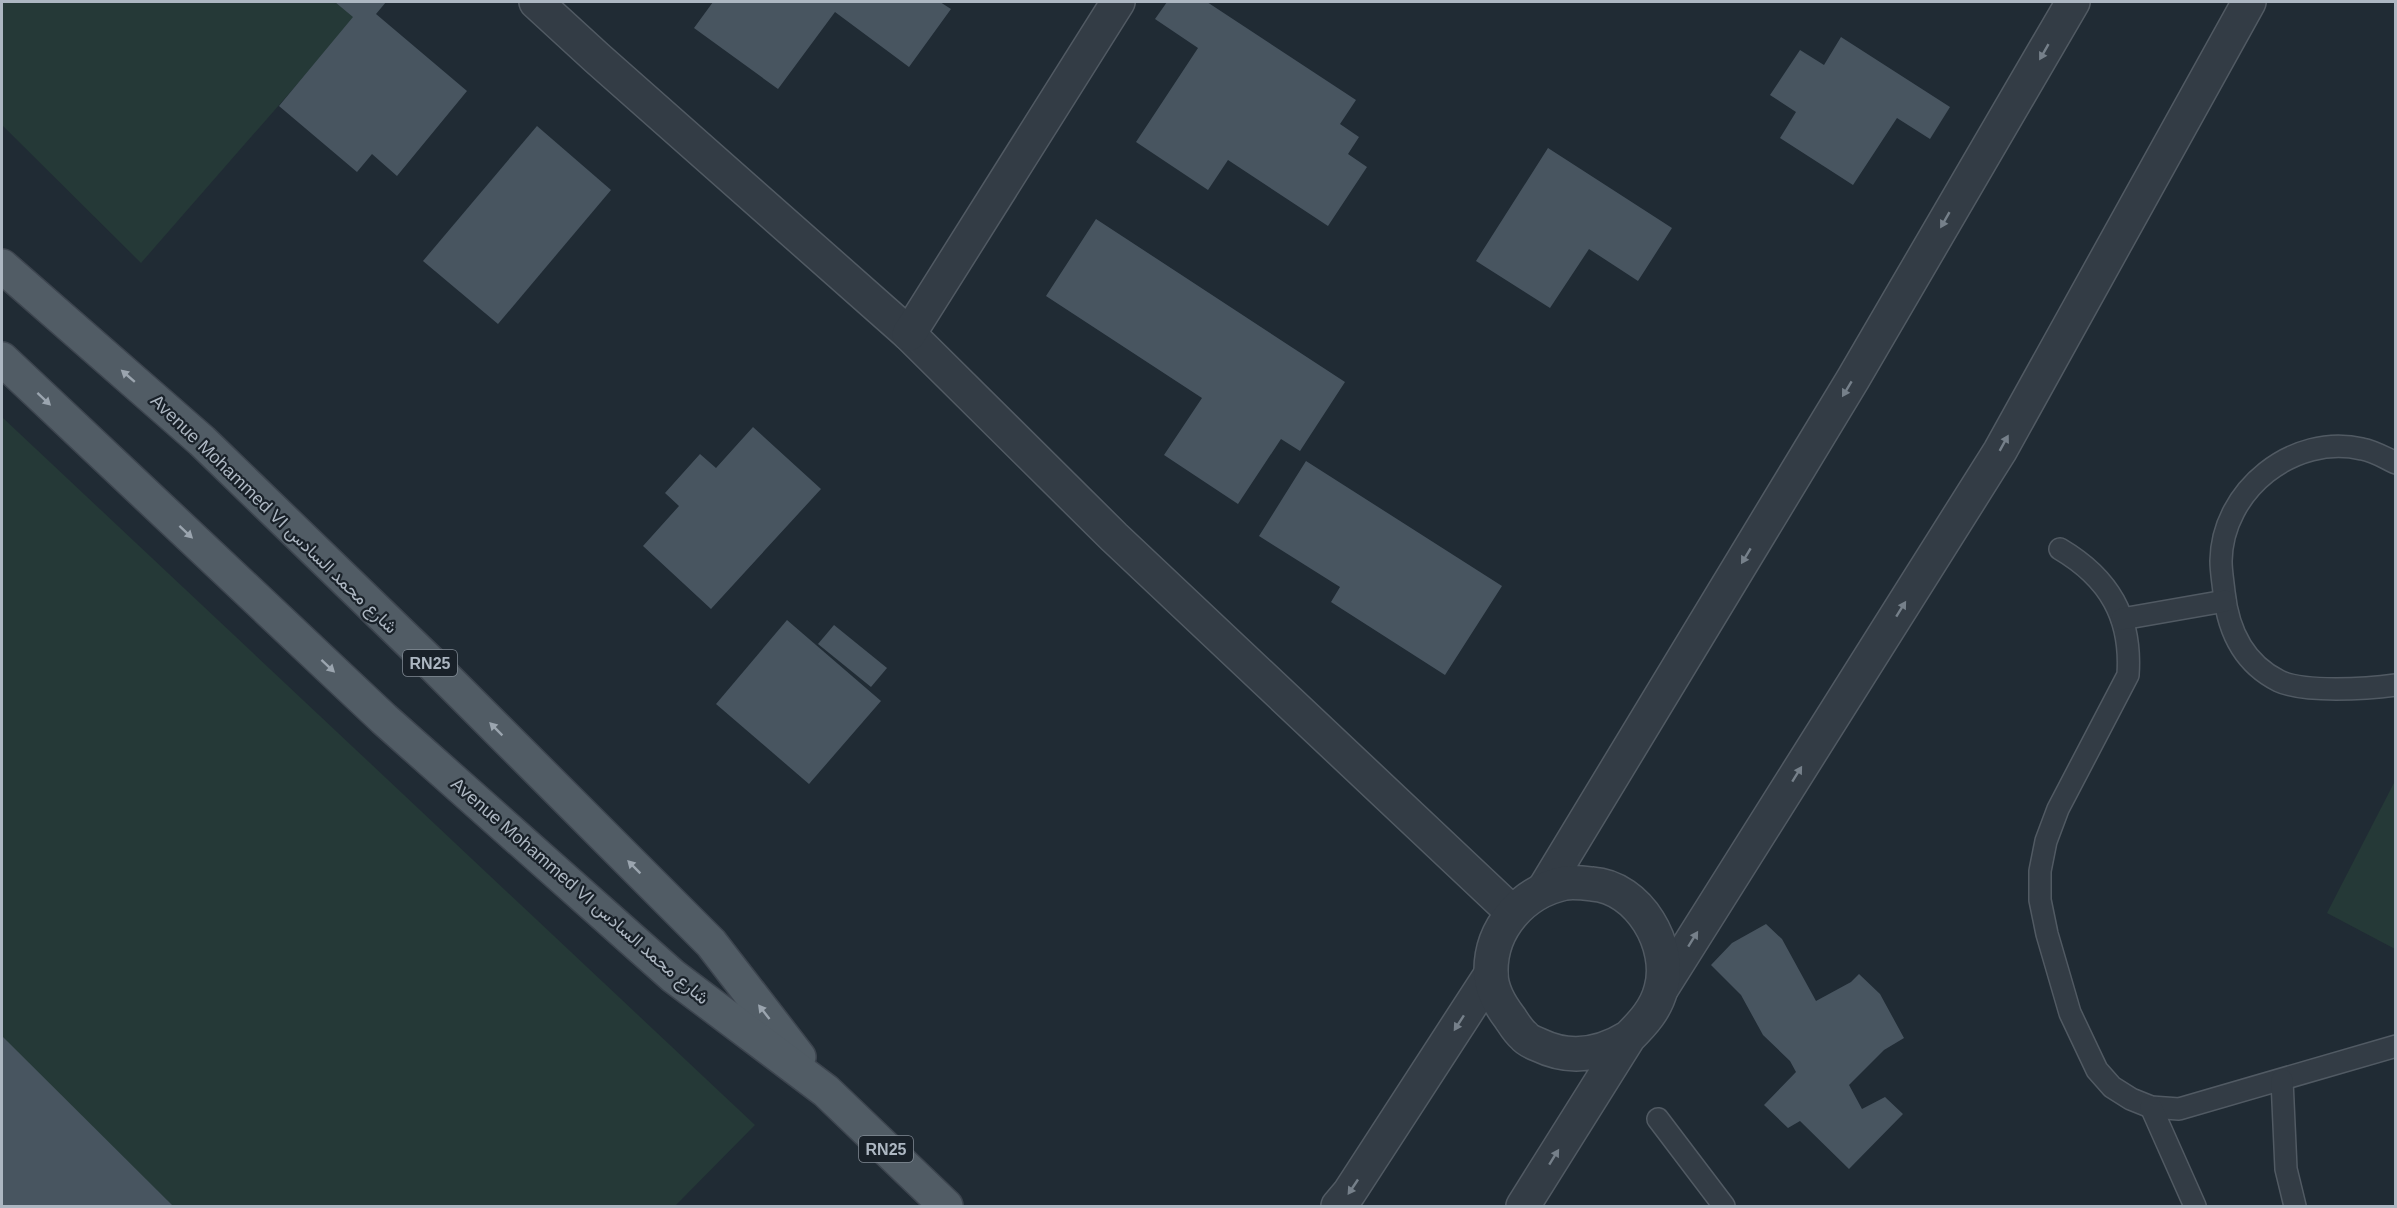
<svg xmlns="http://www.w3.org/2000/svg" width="2397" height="1208" viewBox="0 0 2397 1208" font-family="Arial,Vazirmatn,sans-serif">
<rect width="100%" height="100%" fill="#202b34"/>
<g fill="#253937">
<path d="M2,2H369L141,263L2,125Z"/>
<path d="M2,417L755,1125L675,1206H2Z"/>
<path d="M2395,781V949L2327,913Z"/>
</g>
<g fill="#485560">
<path d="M335,2H386L376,14L467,91L397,176L372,154L357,172L279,106L353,17Z"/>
<path d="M713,2H940L951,9L909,67L835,12L778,89L694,28Z"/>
<path d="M1167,2H1207L1356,100L1340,124L1359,137L1348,154L1367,167L1328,226L1228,160L1208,190L1136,142L1198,48L1155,19Z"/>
<path d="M1841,37L1950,107L1930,139L1897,118L1853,185L1780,138L1796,112L1770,95L1800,50L1824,65Z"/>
<path d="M537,126L611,190L498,324L423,261Z"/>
<path d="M1548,148L1672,228L1638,281L1589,249L1550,308L1476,261Z"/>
<path d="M1096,219L1345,382L1300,451L1281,439L1238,504L1164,455L1202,398L1046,296Z"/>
<path d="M753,427L821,489L711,609L643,546L679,506L665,493L700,454L716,468Z"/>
<path d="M1306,461L1502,586L1445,675L1331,602L1340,587L1259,536Z"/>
<path d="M787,620L881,701L809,784L716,704Z"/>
<path d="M834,625L887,668L871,687L818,644Z"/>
<path d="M1766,924L1782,939L1816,1001L1851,982L1859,974L1880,994L1904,1038L1884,1050L1849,1085L1862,1109L1885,1097L1903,1114L1849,1169L1800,1121L1788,1128L1764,1105L1796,1072L1790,1061L1763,1035L1741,995L1711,965L1732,943Z"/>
<path d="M2,1036L173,1206H2Z"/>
</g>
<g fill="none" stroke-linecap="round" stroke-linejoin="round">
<g stroke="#515a63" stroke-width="24">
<g id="service">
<path d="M2396,463C2385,458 2374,451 2362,449C2294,433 2222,490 2221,561C2221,571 2223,582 2224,592C2228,630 2243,663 2279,681C2304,693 2367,689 2396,685"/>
<path d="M2060,549C2109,578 2132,617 2128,675L2058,809L2046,841L2040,871V900L2047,934L2070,1013L2097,1070L2112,1087L2131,1099L2151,1107L2179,1109L2396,1046"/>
<path d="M2122,619L2225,601"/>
<path d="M2282,1080L2286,1169L2295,1206"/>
<path d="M2151,1107L2195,1206"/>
<path d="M1658,1119L1724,1206"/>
</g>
</g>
<g stroke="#515a63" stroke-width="36">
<g id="minor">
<path d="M536,2L597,58L909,334L1114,537L1512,912"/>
<path d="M909,334L1118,2"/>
<path d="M1544,889L1853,379L2073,2"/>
<path d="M1662,988L2000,451L2249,2"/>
<path d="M1338,1206L1349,1193L1491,974"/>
<path d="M1523,1206L1629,1037C1643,1023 1656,1009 1661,989C1673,946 1639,887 1592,884C1584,883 1574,882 1565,883C1523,892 1490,928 1491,973C1491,990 1500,1005 1510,1018C1514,1024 1518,1031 1524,1036C1527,1040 1534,1043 1539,1045C1570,1060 1600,1055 1629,1037"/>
</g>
</g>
<g stroke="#3d454f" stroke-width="36">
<g id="primary">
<path d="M2,266L202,441L429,661L711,943L799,1057"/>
<path d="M2,359L384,719L673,976L826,1091L946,1206"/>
</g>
</g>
<use href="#service" stroke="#333c45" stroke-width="21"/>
<use href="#minor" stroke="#333c45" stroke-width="33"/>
<use href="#primary" stroke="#515c65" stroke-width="33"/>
</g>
<defs><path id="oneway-solid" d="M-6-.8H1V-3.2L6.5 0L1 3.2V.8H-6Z" transform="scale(1.5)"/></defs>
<g fill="#76808a">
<use href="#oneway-solid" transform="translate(2044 52) rotate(120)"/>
<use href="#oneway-solid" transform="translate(1945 220) rotate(120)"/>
<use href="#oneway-solid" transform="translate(1847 389) rotate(121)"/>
<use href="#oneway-solid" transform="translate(2004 443) rotate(-61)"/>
<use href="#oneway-solid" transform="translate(1746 556) rotate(121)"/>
<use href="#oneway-solid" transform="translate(1901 609) rotate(-58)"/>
<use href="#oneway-solid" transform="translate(1797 774) rotate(-58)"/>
<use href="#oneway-solid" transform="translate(1693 939) rotate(-58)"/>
<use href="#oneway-solid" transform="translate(1459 1023) rotate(123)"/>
<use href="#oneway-solid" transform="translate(1554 1157) rotate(-58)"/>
<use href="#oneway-solid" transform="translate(1353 1187) rotate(124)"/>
</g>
<g fill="#9ba5af">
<use href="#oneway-solid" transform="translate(128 376) rotate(-139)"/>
<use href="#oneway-solid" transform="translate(44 399) rotate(43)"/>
<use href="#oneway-solid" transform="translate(186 532) rotate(43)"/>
<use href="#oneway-solid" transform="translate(328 666) rotate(43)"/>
<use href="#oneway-solid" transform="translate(496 729) rotate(-135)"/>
<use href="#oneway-solid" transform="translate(634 867) rotate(-135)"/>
<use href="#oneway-solid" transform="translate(764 1012) rotate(-128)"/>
</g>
<g text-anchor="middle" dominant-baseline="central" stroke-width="4.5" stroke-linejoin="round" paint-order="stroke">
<g fill="#192129" stroke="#818a94" stroke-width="1.5">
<rect x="403" y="650" width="54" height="26" rx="4.5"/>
<rect x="859" y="1136" width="54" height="26" rx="4.5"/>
</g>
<g font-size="16" font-weight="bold" fill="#adb7c2">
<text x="430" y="663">RN25</text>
<text x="886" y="1149">RN25</text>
</g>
<g font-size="18" fill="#adb7c2" stroke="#192129">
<text transform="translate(274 514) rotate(44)">Avenue Mohammed VI شارع محمد السادس</text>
<text transform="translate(580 891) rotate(41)">Avenue Mohammed VI شارع محمد السادس</text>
</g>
</g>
<rect width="2397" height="1208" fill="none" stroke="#adb7c2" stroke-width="6"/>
</svg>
